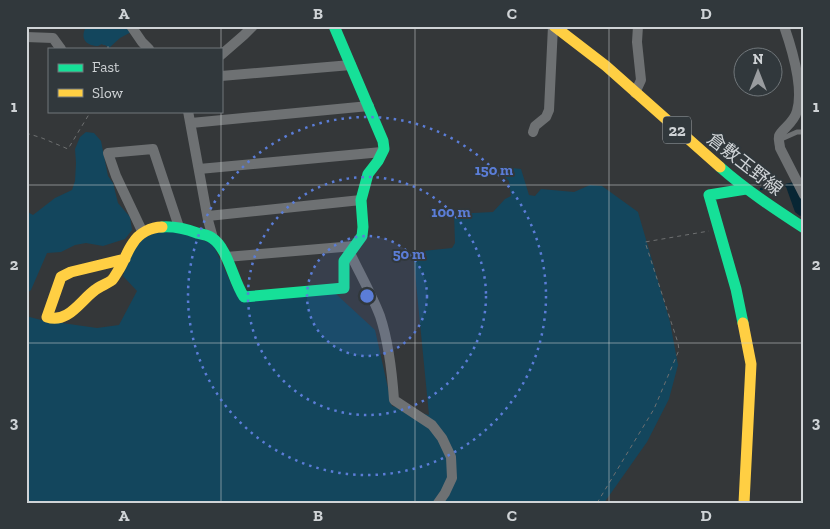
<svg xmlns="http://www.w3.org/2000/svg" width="830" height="529" viewBox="0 0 830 529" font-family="'Zilla Slab','Noto Sans JP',serif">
<rect width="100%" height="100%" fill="#343739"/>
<g fill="#13465d">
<path d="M83,26H130L133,31L120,38L109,48L105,45H103L102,44L98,46C88,46 80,40 85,29Z"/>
<path d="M86,132L94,133L101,141L108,176L113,183L118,203L130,217L132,230L125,239L103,246L86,243L75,245L61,252L47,253L31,290L26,294V211L33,215L55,198L72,190L75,181L76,163L75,149L80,137Z"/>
<path d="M512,168L521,169L529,195L535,196L541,189L574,192L590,185L602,186L638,212L670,322L678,365L669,399L647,442L604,503H26V316L41,320L97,328L119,325L137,291L123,276C126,267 129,254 135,247C158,220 186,234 213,244L234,290L336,294L375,330L392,406L429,415L413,252L452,248L455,243L454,214L493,212L505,199L511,196L509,181L504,176Z"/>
</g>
<path fill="#082634" d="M794,182L804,201V214L800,216L795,212L785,184Z"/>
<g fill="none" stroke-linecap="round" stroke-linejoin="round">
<path stroke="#082634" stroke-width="2.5" d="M761,189L788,185"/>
<g stroke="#6e7071" stroke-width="1" stroke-dasharray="4 4" stroke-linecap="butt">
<path d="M108,49V46"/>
<path d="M26,133L42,138L68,149L91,111"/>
<path d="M597,503L654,409L679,350L678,343L645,242L709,231"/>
</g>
<path stroke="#6e7173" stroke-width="5" d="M779,140L797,132H804"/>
<g stroke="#6e7173" stroke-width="10">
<path d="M131,26L142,42L149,49"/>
<path d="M784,26C792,49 804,87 797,111C794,123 782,129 779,136C778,140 780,144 780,148L804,195"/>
<path d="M26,37L53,38L61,49"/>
<path d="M221,55L244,35L253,26"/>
<path d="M221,76L351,65"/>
<path d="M635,93L641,80L637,42L638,26"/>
<path d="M188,111L208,220L213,238"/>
<path d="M191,123L369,106"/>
<path d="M533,132L535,126L546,117L549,110L553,26"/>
<path d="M199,169L382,152"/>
<path d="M208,216L361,200"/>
<path d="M143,233L116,176L108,153L153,149L179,227"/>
<path d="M350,253C360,274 372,295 380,316C389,343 392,371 394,400L432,425L442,438L451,457L452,478L445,493L438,503"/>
<path d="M226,257L354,246"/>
</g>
<g stroke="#16e098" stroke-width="11">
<path d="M720,167C746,190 775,209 804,228"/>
<path d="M162,227C175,226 186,229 197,233C202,234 208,235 212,238C228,248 233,281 244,297L344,288V261L362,236L363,227L361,200L368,174L378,161L384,149L383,141L334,26"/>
<path d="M743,323L736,289L709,195L746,189"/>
</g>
<g stroke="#ffcf43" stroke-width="11">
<path d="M554,26L606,66L720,167"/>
<path d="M125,259L71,272L61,277L47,317C68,324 80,301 95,290C100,286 107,284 112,280C114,278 116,274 118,271C124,262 127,251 133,243C139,233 151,227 162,227"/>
<path d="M743,323L751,364L744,503"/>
</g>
</g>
<path fill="none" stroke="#cfd3d6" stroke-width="1" stroke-opacity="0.55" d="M221,26V49M415,26V503M609,26V503M221,49V111M221,111V503M26,185H804M26,343H804"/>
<circle cx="367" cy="296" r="60" fill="#5b7dd7" fill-opacity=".12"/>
<g fill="none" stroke="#5b7dd7" stroke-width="2.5" stroke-dasharray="2.5 5">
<circle cx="367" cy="296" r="60"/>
<circle cx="367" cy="296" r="119"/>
<circle cx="367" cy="296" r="179"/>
</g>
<g text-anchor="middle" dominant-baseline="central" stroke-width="4" stroke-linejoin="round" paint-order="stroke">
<rect fill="#31383c" stroke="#a0a4a8" stroke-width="1" x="663" y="116.5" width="28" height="27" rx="4"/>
<g font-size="16" font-weight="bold" fill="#cfd3d6">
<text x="677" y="130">22</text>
</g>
<g font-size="18" fill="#cfd3d6" stroke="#31383c">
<text transform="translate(745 164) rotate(38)">倉敷玉野線</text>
</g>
</g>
<circle cx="367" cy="296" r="8" fill="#5b7dd7" stroke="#31383c" stroke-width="2.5"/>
<g font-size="15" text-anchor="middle" font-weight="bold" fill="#5b7dd7" stroke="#31383c" stroke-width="4" stroke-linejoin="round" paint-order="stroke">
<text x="494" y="175">150 m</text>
<text x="451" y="217">100 m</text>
<text x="409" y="259">50 m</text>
</g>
<rect width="830" height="529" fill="none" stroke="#31383c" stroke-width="55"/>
<rect x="48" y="48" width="175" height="65" fill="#31383c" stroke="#70767a"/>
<rect x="58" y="64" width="25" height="8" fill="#16e098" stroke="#70767a"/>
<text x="92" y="72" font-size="15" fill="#cfd3d6">Fast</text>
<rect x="58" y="89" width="25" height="8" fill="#ffcf43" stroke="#70767a"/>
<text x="92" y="98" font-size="15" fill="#cfd3d6">Slow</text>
<g transform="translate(758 72)"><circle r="24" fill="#31383c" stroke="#70767a"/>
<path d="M0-4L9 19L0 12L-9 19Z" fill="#999c9f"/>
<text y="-8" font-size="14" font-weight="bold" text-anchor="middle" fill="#cfd3d6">N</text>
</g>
<rect x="28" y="28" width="774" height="474" fill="none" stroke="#cfd3d6" stroke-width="2"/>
<g font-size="16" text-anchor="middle" font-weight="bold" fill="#cfd3d6">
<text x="124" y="19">A</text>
<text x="318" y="19">B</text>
<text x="512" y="19">C</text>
<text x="706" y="19">D</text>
<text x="14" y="112">1</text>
<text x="816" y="112">1</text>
<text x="14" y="270">2</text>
<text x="816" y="270">2</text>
<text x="14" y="428">3</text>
<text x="816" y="428">3</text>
<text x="124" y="521">A</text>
<text x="318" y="521">B</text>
<text x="512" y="521">C</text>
<text x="706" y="521">D</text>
</g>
</svg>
